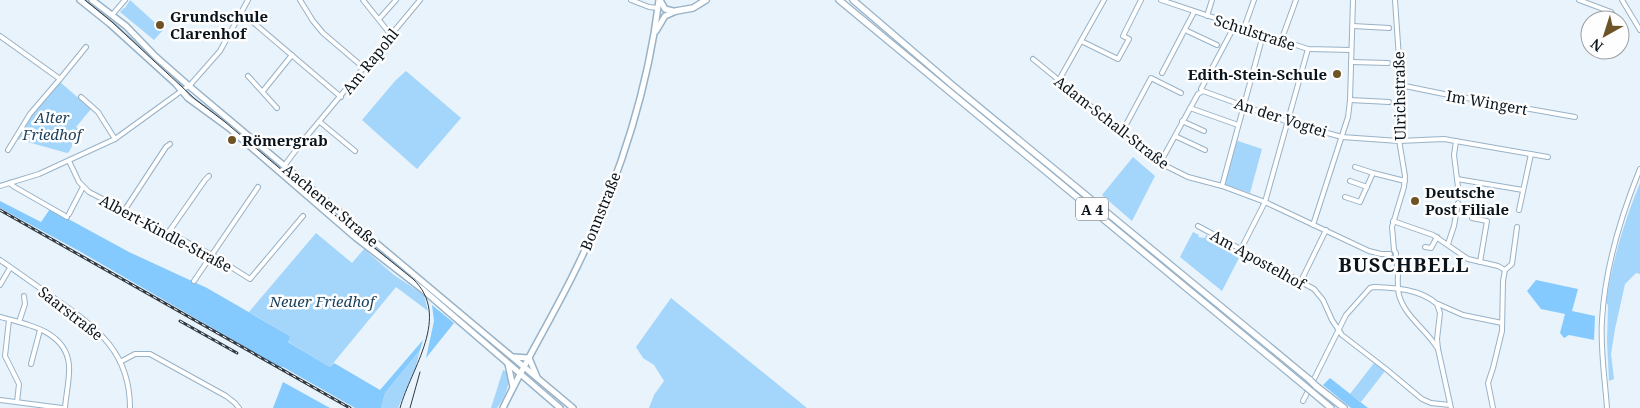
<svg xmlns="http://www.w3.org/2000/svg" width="1640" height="408" viewBox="0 0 1640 408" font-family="'Noto Serif',serif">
<rect width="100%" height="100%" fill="#e8f3fc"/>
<g fill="#a4d5fb">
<path d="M130,0L163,30L154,40L120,12L124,8H125Z"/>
<path d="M406,71L461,118L417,169L362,120L395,81Z"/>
<path d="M60,82L91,109L76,127L80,130L69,152L67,153L17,139L30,115Z"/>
<path d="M1235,140L1262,149L1250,193L1224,184Z"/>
<path d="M1133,157L1155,176L1132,221L1102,195Z"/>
<path d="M1640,183V274L1636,273L1625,284L1615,329L1611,354L1614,379L1609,381L1607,341L1608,305L1606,303C1612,261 1624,222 1640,183Z"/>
<path d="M1193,232L1199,235L1198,237L1205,238L1206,235L1241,254L1222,291L1180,257Z"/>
<path d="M316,233L352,263L364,249L394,275L424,295L428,311L396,287L330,367L287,341L290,336L249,312Z"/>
<path d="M671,298L807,408H649L654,395L664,381L654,365L643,358L636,347Z"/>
<path d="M420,350L416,366L398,408H381L385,393Z"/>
<path d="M1374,363L1385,371L1361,402L1350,394Z"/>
<path d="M503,370L509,373C510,385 504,399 497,408H491Z"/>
</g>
<g fill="#85cafe">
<path d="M0,201L41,222L50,209L129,252L207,288L290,336L288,342L330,367L334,363L380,390L423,340L420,350L385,393L381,408H355L283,367H280L79,251L0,208Z"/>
<path d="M1536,280L1578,289L1572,311L1595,316L1594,340L1569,335L1564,338L1560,333L1565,314L1541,309L1527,291Z"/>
<path d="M432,305L454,323L426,358L434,321Z"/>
<path d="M1330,378L1368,408H1351L1323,385Z"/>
<path d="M283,382L330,408H273Z"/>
</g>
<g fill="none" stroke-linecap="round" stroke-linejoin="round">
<g stroke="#98b2c7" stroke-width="6">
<g id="minor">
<path d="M300,0L313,21L323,33L364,68"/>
<path d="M363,0L391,35"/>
<path d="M631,0L649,7L658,8"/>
<path d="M1161,0L1308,49L1351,50"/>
<path d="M1395,0L1400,73L1398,134L1405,176L1404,187L1392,227L1394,250L1396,253C1395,259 1397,264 1398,271C1398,279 1397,287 1399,295C1405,317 1427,330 1438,349"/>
<path d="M1579,0L1611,12L1613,15"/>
<path d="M1622,0L1640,30"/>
<path d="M241,12L341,97"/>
<path d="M112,15L125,0"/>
<path d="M1207,16L1212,0"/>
<path d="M379,19L396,0"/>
<path d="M1353,26L1389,28"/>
<path d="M1244,28L1254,0"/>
<path d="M1185,30L1217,45"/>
<path d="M0,36L60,79L30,114L8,150"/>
<path d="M1081,41L1118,59L1129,39L1123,36L1141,0"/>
<path d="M1281,41L1296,0"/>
<path d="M1033,59L1160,163L1188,177L1222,186L1265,202L1369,251L1381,254H1390"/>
<path d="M1351,62L1388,63"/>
<path d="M1162,73L1194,12"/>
<path d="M248,76L277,108"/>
<path d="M60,79L86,47"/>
<path d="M1059,80L1104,0"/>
<path d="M1400,85L1444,94L1575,117"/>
<path d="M1201,89L1235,25"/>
<path d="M263,91L292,55"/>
<path d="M81,97L98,112L115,139"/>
<path d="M1350,100L1389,102"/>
<path d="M1190,108L1238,125"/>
<path d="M1182,121L1204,131"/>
<path d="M320,122L355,151"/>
<path d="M1122,132L1151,78L1181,93"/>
<path d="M1175,136L1205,150"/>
<path d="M1456,141L1454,155L1457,179L1523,190"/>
<path d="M69,161L79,182L89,192L212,255L250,279L303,216"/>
<path d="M1160,163L1198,94L1203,91L1291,123L1342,137L1399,141L1444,139L1548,157"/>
<path d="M284,166L302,142L420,0"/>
<path d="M1355,167L1373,173"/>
<path d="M1457,179L1458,187"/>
<path d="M1350,181L1367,187"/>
<path d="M10,183L13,186L67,217"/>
<path d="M0,186L39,174L115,139L191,84L220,51L248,0"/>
<path d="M1222,186L1263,35"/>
<path d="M1345,197L1360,202L1373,173L1405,181"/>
<path d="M1519,210L1531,154"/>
<path d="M124,211L166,147L170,144"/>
<path d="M69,214L83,187"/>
<path d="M1472,218L1487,221L1480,262"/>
<path d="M1393,221L1433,235L1468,259L1498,266L1505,270L1503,281L1502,331L1493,368L1488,383L1493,408"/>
<path d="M1313,225L1348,117L1350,100L1353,0"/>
<path d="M1198,226L1314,289L1323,300L1332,320L1342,335L1386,369L1422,399L1431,403L1450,405"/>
<path d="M168,233L205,180L209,176"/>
<path d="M1448,244L1454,226L1458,203"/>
<path d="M1425,247L1431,248L1437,237"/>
<path d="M1241,249L1265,202L1308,49"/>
<path d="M0,260C19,273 38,287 57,300C98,329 130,352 130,408"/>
<path d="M1505,270L1512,264L1517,227"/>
<path d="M194,281L258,187"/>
<path d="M1301,281L1326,230"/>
<path d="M0,285L10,268"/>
<path d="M1438,304L1463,315L1502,323"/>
<path d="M0,317C27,324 66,331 69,365C70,379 66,394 65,408"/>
<path d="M9,320L5,356L19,384L17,402"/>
<path d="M19,322L25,304L24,296"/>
<path d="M120,362L135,354H150L226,396L235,403L239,408"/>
<path d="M31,364L40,330"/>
<path d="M0,400L62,408"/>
<path d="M1303,401L1346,315L1370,288L1374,287C1396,288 1420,289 1437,304L1440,313L1437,339L1438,349L1451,408"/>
<path d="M1607,408C1605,379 1600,349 1602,320C1605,267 1620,218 1640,169"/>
</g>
</g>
<g stroke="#98b2c7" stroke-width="8">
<g id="major">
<path d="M80,0L110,24L175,83L188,98L229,128L355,237L422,289L560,408"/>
<path d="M92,0L126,26L156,57L189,86L573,408"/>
<path d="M660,0L665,9L673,11"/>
<path d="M656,31L665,16L676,11"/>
<path d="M513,357L529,358"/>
<path d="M529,358L537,377"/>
<path d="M508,364L513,387"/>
<path d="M503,408C524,364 550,321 572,277C615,191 647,96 659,0"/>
</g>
</g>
<g stroke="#98b2c7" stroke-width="8">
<g id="highway">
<path d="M839,0L1306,387"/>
<path d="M853,0L951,84L1310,380"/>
<path d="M676,11L693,8L706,0"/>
<path d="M1316,386L1344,408"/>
<path d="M1312,392L1331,408"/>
</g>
</g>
<use href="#minor" stroke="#fff" stroke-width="4"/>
<use href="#major" stroke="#fff" stroke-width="5"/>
<use href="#highway" stroke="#fff" stroke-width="5.5"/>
<g stroke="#303a43" stroke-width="1">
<path d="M85,0L112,22L195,99L225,122L355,232L413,279C452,316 411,368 400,408"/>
<path d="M410,408L420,372"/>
</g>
<g stroke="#303a43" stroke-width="3">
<g id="rail">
<path d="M0,210L350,408"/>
<path d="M180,321L237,353"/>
</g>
</g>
<use href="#rail" stroke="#fefefe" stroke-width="1" stroke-dasharray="4" stroke-linecap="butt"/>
<g stroke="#98b2c7" stroke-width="8" stroke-linecap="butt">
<g id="highway-bridge">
<path d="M1310,380L1316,386"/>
<path d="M1306,387L1312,392"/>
</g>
</g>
<use href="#highway-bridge" stroke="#fff" stroke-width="5.5"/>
</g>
<g fill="#6d5325" stroke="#fefefe" stroke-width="2">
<circle cx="160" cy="25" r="5"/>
<circle cx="1337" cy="74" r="5"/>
<circle cx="232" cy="140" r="5"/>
<circle cx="1415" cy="201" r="5"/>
</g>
<g text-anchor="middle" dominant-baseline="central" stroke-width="5" stroke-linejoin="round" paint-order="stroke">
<rect fill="#fefefe" stroke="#535a60" stroke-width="1" x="1076" y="197.5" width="32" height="23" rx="4"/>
<g font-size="14" font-weight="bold" fill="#0a141c">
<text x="1092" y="209">A 4</text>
</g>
<g font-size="15" font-weight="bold" fill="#0a141c" stroke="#fefefe" text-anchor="start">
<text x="170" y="16">Grundschule<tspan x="170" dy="17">Clarenhof</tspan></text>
<text x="1327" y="74" text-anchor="end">Edith-Stein-Schule</text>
<text x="242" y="140">Römergrab</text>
<text x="1425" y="192">Deutsche<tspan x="1425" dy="17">Post Filiale</tspan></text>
</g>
<g font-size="15" fill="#0a141c" stroke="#fefefe">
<text transform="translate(1255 32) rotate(18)">Schulstraße</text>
<text transform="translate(370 61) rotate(-51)">Am Rapohl</text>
<text transform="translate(1399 96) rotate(-91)">Ulrichstraße</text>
<text transform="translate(1487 102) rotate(10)">Im Wingert</text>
<text transform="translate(1281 117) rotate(18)">An der Vogtei</text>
<text transform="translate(1112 122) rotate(38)">Adam-Schall-Straße</text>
<text transform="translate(331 205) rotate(40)">Aachener Straße</text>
<text transform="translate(600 211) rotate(-68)">Bonnstraße</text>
<text transform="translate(166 233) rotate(28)">Albert-Kindle-Straße</text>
<text transform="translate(1258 259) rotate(29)">Am Apostelhof</text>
<text transform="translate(71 313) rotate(38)">Saarstraße</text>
</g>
<g font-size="15" font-style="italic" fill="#1a3f5a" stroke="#fefefe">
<text x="52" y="117">Alter<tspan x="52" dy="17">Friedhof</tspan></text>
<text x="322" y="301">Neuer Friedhof</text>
</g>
<g font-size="20" font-weight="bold" letter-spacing="1" fill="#0a141c" stroke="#fefefe">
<text x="1404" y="264">BUSCHBELL</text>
</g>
</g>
<g transform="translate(1605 35) rotate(219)"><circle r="24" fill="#fefefe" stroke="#9ca0a4"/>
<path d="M0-4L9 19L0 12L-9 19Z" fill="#6d5325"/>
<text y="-8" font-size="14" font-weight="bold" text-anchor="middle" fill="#0a141c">N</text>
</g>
</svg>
